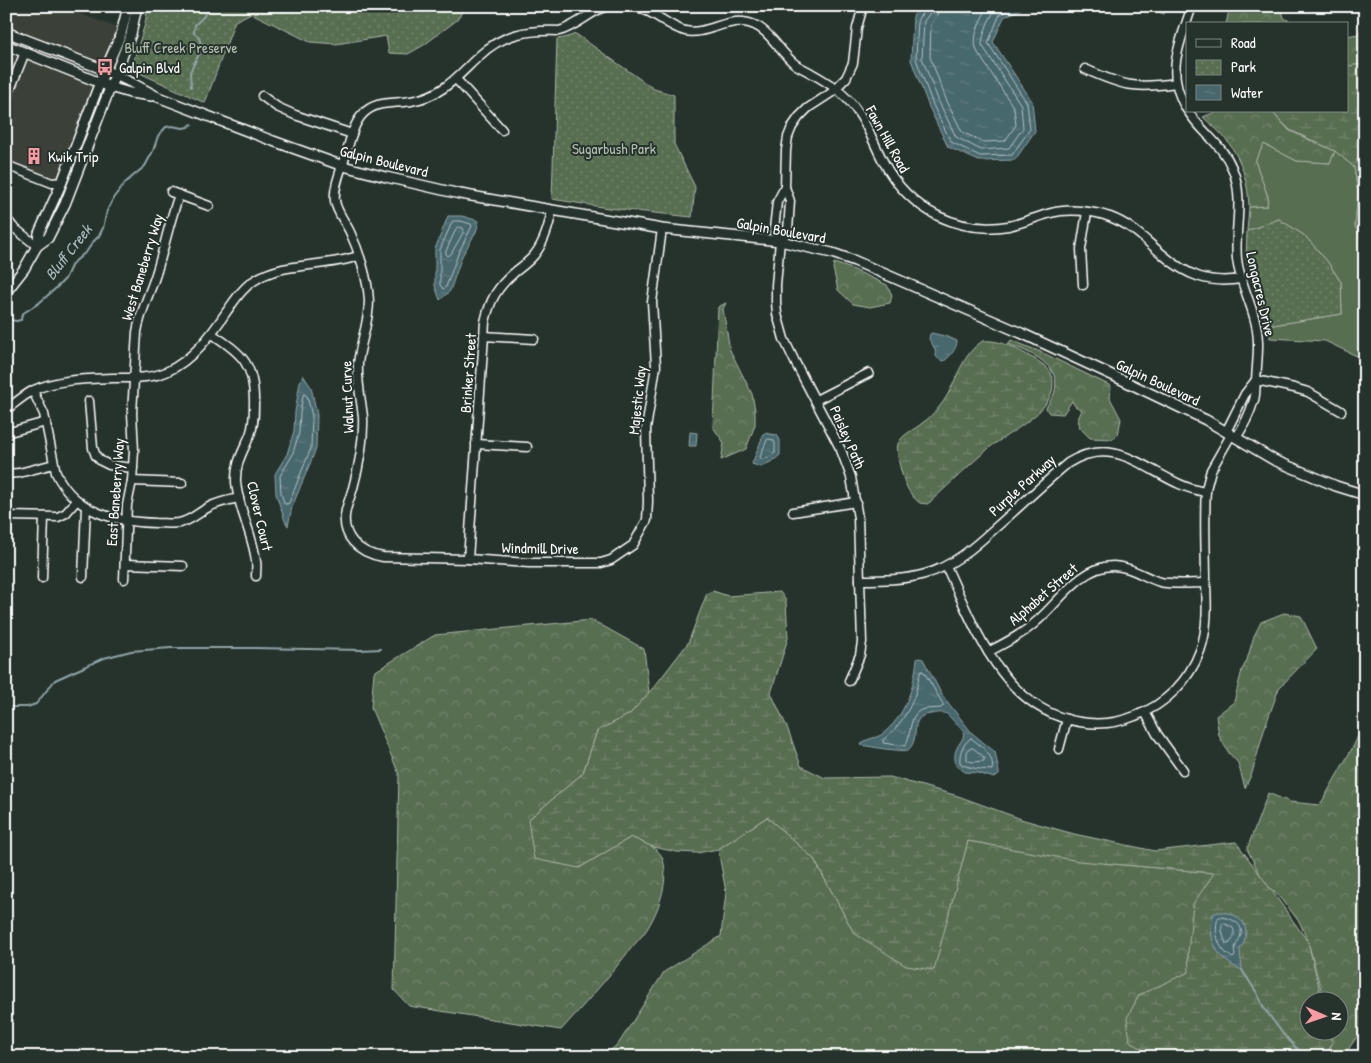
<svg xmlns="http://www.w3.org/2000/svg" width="1371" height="1063" viewBox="0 0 1371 1063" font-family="'Patrick Hand',sans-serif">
<defs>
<pattern id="forest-crowns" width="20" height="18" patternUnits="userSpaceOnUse" patternTransform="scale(1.25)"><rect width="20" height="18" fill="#596e51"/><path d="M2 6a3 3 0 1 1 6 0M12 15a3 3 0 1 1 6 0" fill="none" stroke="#72846b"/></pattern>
<pattern id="wetland-marsh" width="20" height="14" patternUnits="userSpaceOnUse" patternTransform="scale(1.25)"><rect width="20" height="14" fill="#596e51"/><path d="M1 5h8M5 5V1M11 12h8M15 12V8" fill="none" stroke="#72846b"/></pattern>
<pattern id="park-dots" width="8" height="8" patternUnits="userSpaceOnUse" patternTransform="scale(1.25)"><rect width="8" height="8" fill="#596e51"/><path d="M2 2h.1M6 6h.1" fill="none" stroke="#72846b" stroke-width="1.8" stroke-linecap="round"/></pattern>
<pattern id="water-ripples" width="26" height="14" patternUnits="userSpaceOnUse" patternTransform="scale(1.25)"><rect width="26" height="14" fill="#47676d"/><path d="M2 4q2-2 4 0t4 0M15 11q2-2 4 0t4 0" fill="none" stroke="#637e83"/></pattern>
</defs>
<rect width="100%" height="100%" fill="#26332d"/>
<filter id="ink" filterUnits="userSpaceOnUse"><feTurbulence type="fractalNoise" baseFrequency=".02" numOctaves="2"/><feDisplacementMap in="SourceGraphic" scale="10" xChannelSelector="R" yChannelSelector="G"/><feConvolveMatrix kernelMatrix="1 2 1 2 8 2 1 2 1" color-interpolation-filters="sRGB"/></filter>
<g filter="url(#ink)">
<path fill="#3a4038" d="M6,6H61L117,28L88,101L59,178L50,180L6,161Z"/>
<path fill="#596e51" stroke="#acb6a8" d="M1264,144L1297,161L1330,163L1335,151L1354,167L1358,193L1355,226L1365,247V360L1325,341L1270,338L1267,326L1342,314L1341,282L1327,261L1305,236L1279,219L1247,231L1249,207L1267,206L1268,197L1255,161Z"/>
<g fill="url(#forest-crowns)" stroke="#acb6a8">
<path d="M1230,6H1281L1284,18L1295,24H1226Z"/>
<path d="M1365,23V64L1347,66V36L1358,34Z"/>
<path d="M1218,111H1271L1290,131L1335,151L1330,163L1297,161L1264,144L1255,161L1268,197L1267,206L1249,207C1248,181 1241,156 1223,136C1217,129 1210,124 1203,117Z"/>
<path d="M834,263L852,269L887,285L892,295L890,303L870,307L853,304L838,290L833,268Z"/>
<path d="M726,303L723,309L730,350L752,394L755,410V425L746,449L721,460L724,443L713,427L718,307Z"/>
<path d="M1011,340L1043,353L1111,386L1110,398L1121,419L1118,434L1113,439L1090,438L1080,428L1078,419L1082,410L1075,406L1072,401L1063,414L1049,413L1046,408C1048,404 1052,399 1054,394C1064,365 1029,352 1008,344Z"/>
<path d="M1284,613L1301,616L1317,649L1279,688L1265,727L1252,773L1245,788L1238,763L1229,753L1219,736L1216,716L1234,702L1242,670L1247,660L1254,636L1261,622Z"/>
<path d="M592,620L644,649L649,693L630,714L597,731L583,773L528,820L579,868L631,837C641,842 657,846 662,857C670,876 660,907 650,924C645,934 636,942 629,951C608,978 585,1004 561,1030L409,1006L394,990L399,774L371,708L374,672L435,635Z"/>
<path d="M1365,720V841L1358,866L1365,916V1025L1343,1057H1325L1332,1044L1330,1031L1338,1030V1000H1324L1308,942L1300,923L1282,899L1265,884L1247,849L1268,793L1290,802L1320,805L1354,745Z"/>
<path d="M767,817L814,859L854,933L933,970L968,841L1113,864L1214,873L1188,952L1190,973L1139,995L1145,1051L1159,1055L1161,1057H603L619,1043L664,972L721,936L726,892L718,849Z"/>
</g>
<g fill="url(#wetland-marsh)" stroke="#acb6a8">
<path d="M1365,64V247L1355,226L1358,193L1354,167L1335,151L1290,130L1271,111H1347V66Z"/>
<path d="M983,341C1002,339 1020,351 1036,360C1045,365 1053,371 1053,383C1054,412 1009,432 989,448C969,465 950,484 930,502L927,504L920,503C914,499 909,492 906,485C902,477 895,451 898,444C902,434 914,430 921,424C930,418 937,410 943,402C957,382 961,354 983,341Z"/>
<path d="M713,591L728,596L780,592L786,601L788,638L771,693L787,727L801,766L825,778L890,777L958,796L1024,820L1074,834L1155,851L1236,842L1272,891L1308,942L1322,1000H1308V1030L1329,1031L1332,1044L1325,1057H1161L1159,1055L1145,1051L1130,1041L1127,1018L1139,995L1189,972L1188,952L1193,904L1214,873L1079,861L968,841L934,970L906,966L854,933L814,859L767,817L718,849L697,853L677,852L653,847L631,837L579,868L534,859L528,820L583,773L597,731L630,714L658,682L688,643L707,593Z"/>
</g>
<g fill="url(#park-dots)" stroke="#acb6a8">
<path d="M148,6H466L457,20L424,45L408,54L389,53L386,36L336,44L310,42L251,13L235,21L205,103L131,69L145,24Z"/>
<path d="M576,34L654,89L674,95V144L695,187L692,217L608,208L552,199L557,39L564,38Z"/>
<path d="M1279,219L1305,236L1327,261L1341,282L1342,314L1267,326L1246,258L1247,231Z"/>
</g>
<g fill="url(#water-ripples)" stroke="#91a4a7">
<path d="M922,6H1067L1052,11L1023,8L1004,17L993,42L1032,101L1035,131L1015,160L979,161L948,147L929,107L911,60L913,16Z"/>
<path d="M1141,6H1168L1164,14Z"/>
<path d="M448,216H462L479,221L476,232L462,256L450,291L440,300L435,286V249Z"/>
<path d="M932,333L948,337L957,341C957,348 950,357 944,361C936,359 936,357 935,350C934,346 931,343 929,339L930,334Z"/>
<path d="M303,375L311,387L317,415L316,449L292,507L288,526L285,521L276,494L275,474L287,454L294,431L295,412L300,382Z"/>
<path d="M690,432L697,433L696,446H689Z"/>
<path d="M764,433L777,435L780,441V455L774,460L761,467L752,464Z"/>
<path d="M919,658L923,659L942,695L953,709L972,733L995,752L999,772V775L994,778L978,773L965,772L956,765C953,752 956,749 963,738L964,732L947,714C942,712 937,713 931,714C906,716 923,738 907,751L885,749L861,745C865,738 874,739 881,735C905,718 914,687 917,659Z"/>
<path d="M1218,912C1233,912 1250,921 1245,938C1244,943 1243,945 1240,949C1240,957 1242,963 1242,970C1218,961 1206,939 1213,914Z"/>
</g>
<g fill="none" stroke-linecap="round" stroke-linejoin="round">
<g stroke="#b5c2c5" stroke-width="1">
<path d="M925,6L924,11L918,19L916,59L933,105L951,142L980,156L1012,155L1030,129L1027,103L988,43L1000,14L1015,6"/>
<path d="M931,6L930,13L924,21L922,58L939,102L956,137L981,150L1009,148L1023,128L1021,105L982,45C982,35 991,12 999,6"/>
<path d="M939,6L937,16L931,24L930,57L946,99L962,132L983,142L1005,141L1016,125L1014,108L978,53C970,38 981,20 988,6"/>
<path d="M453,221H461L471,224L472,226L458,254L446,287L443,289L440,285V250Z"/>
<path d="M458,227L463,228L464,231L451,254L448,256L446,254V251L456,229Z"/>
<path d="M304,394L307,396L312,416L311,448L289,503L286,504L284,503L281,493L280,476L292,456L299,433L300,413L303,396Z"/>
<path d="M769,439L773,440L775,443V453L771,456L762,460L760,457L767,440Z"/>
<path d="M921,671L924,672L943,704V706L941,708C935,709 927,708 921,710C908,715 912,736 905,746L883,743V740C899,727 910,711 916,691C918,684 918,677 921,671Z"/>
<path d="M971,738C982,747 995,755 992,770C982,769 969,769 960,763C959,752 963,744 971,738Z"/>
<path d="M971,748H973L984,757V761L972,762L967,760V752Z"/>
<path d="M1220,917C1226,917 1231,919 1236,922C1247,931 1238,939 1235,948C1234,950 1235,955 1235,956L1233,958C1219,951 1213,933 1218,918Z"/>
<path d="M1225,924L1233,928C1236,934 1233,940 1229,944H1226C1224,938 1221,931 1222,925Z"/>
</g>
<g stroke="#91a4a7" stroke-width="2">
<path d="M191,87L190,72L200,52L201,46L199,37L194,33L195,25L204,16L209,6"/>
<path d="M6,319L16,321L21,320L22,314L39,303L55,289L65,279L72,264L87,251L93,242L99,236L103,228L107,211L114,197L125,183L145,166L153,151L158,136L166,127L172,126L183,128L188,127L192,124"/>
<path d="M6,707H27L36,704L55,680L104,658L131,651L171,648H254L361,650L381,649"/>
<path d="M1242,970L1257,993L1264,1008L1283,1034L1305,1057"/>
</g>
<g stroke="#fff" stroke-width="11">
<g id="minor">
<path d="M607,6C589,12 577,26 559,31C528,30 503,33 479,56C467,67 456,80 442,89C433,95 422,99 411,101C393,104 375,100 362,115C353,125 350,141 346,154C342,168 333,187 335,201C337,213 345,221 350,232C359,251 368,279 369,301C369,323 360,343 358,364C357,382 361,399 363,417C364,440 359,466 353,488C351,495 348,502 346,510C340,536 358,553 383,557L468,559L529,563H601L611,560L633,545L647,520L648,501L646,429L656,366L652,302L662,229"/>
<path d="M634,6C654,10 666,26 685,31C705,35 723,20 743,22C768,24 777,50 795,64C799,67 806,70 811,73C829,83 845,93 857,111C868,126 874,144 883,161C895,184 914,204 938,216C959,226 984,230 1008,226C1023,223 1036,217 1051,213C1069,208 1093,211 1110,217C1132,225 1145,240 1162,254C1187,276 1209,284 1241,279"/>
<path d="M1085,69C1123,86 1134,89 1176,83"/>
<path d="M456,79L502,130"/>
<path d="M262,96L277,107L295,115L352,134"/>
<path d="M6,100L25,52"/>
<path d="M1187,110C1164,73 1180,43 1192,6"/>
<path d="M1188,111C1201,132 1223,145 1232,168C1245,198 1234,228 1237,259C1239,279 1249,298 1254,317C1261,340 1257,359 1256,381C1255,387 1256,394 1254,400C1250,413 1244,426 1236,438"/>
<path d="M6,165L52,183L62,182"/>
<path d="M171,192L209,206"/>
<path d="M6,218L13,227L37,246"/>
<path d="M780,241L774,229L777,202L785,187"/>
<path d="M1083,285L1081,249L1087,212"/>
<path d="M212,334C243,354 255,365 254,405C254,415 254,425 250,435C243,452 235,463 236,482C238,509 253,534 256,561C257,566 256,571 256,576"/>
<path d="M484,336L534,339"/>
<path d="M1256,380L1294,388L1308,392L1341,411"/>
<path d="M33,391L44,414L56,473C75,513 116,522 156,523C164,523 172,524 179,523C191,521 199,512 209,507C218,502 229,500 239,498"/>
<path d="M816,400L869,373"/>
<path d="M89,401L93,448L96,456L101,461L109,465L133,468"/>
<path d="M6,410C15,403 24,395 34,390C58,379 86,379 113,378C130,378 149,379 166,372C193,360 211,335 227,311C235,300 243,287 255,280C285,261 325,268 358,256"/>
<path d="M1226,432L1245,394L1256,380"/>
<path d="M6,433L46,422"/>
<path d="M476,444L527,447"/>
<path d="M6,474L19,473L54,464"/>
<path d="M132,481L182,483"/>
<path d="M793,512L856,502"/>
<path d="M6,516L58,517L66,513L77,500"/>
<path d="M468,559L485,322C490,300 497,287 515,272C521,267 530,261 535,254C545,241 549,226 552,210"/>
<path d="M125,564L183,566"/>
<path d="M946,566C975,628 1003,710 1080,722C1098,725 1118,723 1135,716C1165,705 1189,681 1200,651C1208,629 1207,606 1206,584C1206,552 1204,520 1206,489L1211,470L1231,435"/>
<path d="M83,577L86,507"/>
<path d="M42,578L44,517"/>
<path d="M124,579L127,505L132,481L134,451L132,413L137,332C140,313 149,295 155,277C164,250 169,222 179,195"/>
<path d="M860,580C882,580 904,580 925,574C953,566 973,548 994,529C1019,507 1043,484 1068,463C1122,429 1155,485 1206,492"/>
<path d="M988,652C1005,643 1023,634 1037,621C1059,602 1081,566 1113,566C1130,566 1144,577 1160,582C1175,585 1192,583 1206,583"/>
<path d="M849,681L860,655L862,642L858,518L851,477L841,450L795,362L784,339L777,314L776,302V285L780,241L788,231L790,201L785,187L786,150L788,137L792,127L799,117L808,108L831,93L846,78L853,63L857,28L863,6"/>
<path d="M1145,712L1157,734L1183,770"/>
<path d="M1059,749L1067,719"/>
</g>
</g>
<g stroke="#fff" stroke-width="12">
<g id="tertiary">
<path d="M6,32L105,70L132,83L158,97L273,141L343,166L386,177L460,194L552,210L662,229L780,241L832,253L855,261L1021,333L1114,376L1206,420L1274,460L1336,486L1365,495"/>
<path d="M6,45L113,88L130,93L152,96"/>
<path d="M37,246L48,238L65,204L131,34L137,6"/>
<path d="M6,292L24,269L37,246L39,233L62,182L100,82L121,34L128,6"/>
</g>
</g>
<use href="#minor" stroke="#26332d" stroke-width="8"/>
<use href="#tertiary" stroke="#26332d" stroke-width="9"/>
</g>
</g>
<defs>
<g id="bus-bare" transform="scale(1.35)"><path d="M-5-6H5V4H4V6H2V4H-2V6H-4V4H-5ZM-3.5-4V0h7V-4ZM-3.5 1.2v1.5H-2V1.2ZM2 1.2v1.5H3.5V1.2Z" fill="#ff9aa2" stroke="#26332d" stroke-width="2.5" paint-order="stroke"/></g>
<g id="building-bare" transform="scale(1.35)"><path d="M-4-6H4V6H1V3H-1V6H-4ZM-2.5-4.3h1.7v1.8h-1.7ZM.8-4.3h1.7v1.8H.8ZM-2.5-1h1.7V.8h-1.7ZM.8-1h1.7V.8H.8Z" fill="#ff9aa2" stroke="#26332d" stroke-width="2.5" paint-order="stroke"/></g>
</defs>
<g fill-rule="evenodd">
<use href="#bus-bare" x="105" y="67"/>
<use href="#building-bare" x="34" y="156"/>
</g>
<g text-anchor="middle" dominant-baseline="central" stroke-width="4" stroke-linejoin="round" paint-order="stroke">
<g font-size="15" fill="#b4beb1" stroke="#26332d">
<text x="181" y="47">Bluff Creek Preserve</text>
<text x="614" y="148">Sugarbush Park</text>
</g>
<g font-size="15" fill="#fff" stroke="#26332d" text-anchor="start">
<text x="119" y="67">Galpin Blvd</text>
<text x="48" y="156">Kwik Trip</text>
</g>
<g font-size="15" fill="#fff" stroke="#26332d">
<text transform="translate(888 139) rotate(61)">Fawn Hill Road</text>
<text transform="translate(384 161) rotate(14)">Galpin Boulevard</text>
<text transform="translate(781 230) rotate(10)">Galpin Boulevard</text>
<text transform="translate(142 267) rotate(-73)">West Baneberry Way</text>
<text transform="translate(1261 294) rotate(77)">Longacres Drive</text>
<text transform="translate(468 373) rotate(-86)">Brinker Street</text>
<text transform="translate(1158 382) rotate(25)">Galpin Boulevard</text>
<text transform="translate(347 397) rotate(-92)">Walnut Curve</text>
<text transform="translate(637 400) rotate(-84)">Majestic Way</text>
<text transform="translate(848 437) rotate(66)">Paisley Path</text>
<text transform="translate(1022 485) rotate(-42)">Purple Parkway</text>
<text transform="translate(115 492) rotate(-86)">East Baneberry Way</text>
<text transform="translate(260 516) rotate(77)">Clover Court</text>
<text transform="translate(540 548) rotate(1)">Windmill Drive</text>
<text transform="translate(1043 594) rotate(-41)">Alphabet Street</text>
</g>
<g font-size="16" font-style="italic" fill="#acbbbd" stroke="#26332d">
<text transform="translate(68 252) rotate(-52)">Bluff Creek</text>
</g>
</g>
<rect width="1371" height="1063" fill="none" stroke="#26332d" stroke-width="25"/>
<rect x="12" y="12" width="1346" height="1038" fill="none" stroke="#fff" stroke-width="2" filter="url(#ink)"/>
<rect x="1186" y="22" width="162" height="90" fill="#26332d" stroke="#7d8581"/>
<rect x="1196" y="39" width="25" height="8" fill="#26332d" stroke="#7d8581"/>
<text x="1231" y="48" font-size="15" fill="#ffffff">Road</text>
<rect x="1196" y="60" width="25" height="15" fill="url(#park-dots)" stroke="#7d8581"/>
<text x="1231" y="72" font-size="15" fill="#ffffff">Park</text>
<rect x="1196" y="85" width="25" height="15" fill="url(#water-ripples)" stroke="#7d8581"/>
<text x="1231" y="98" font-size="15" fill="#ffffff">Water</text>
<g transform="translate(1324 1016) rotate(92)"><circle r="24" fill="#26332d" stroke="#7d8581"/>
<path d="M0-4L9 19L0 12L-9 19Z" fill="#ff9aa2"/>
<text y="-8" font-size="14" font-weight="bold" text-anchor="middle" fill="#ffffff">N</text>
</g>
</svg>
